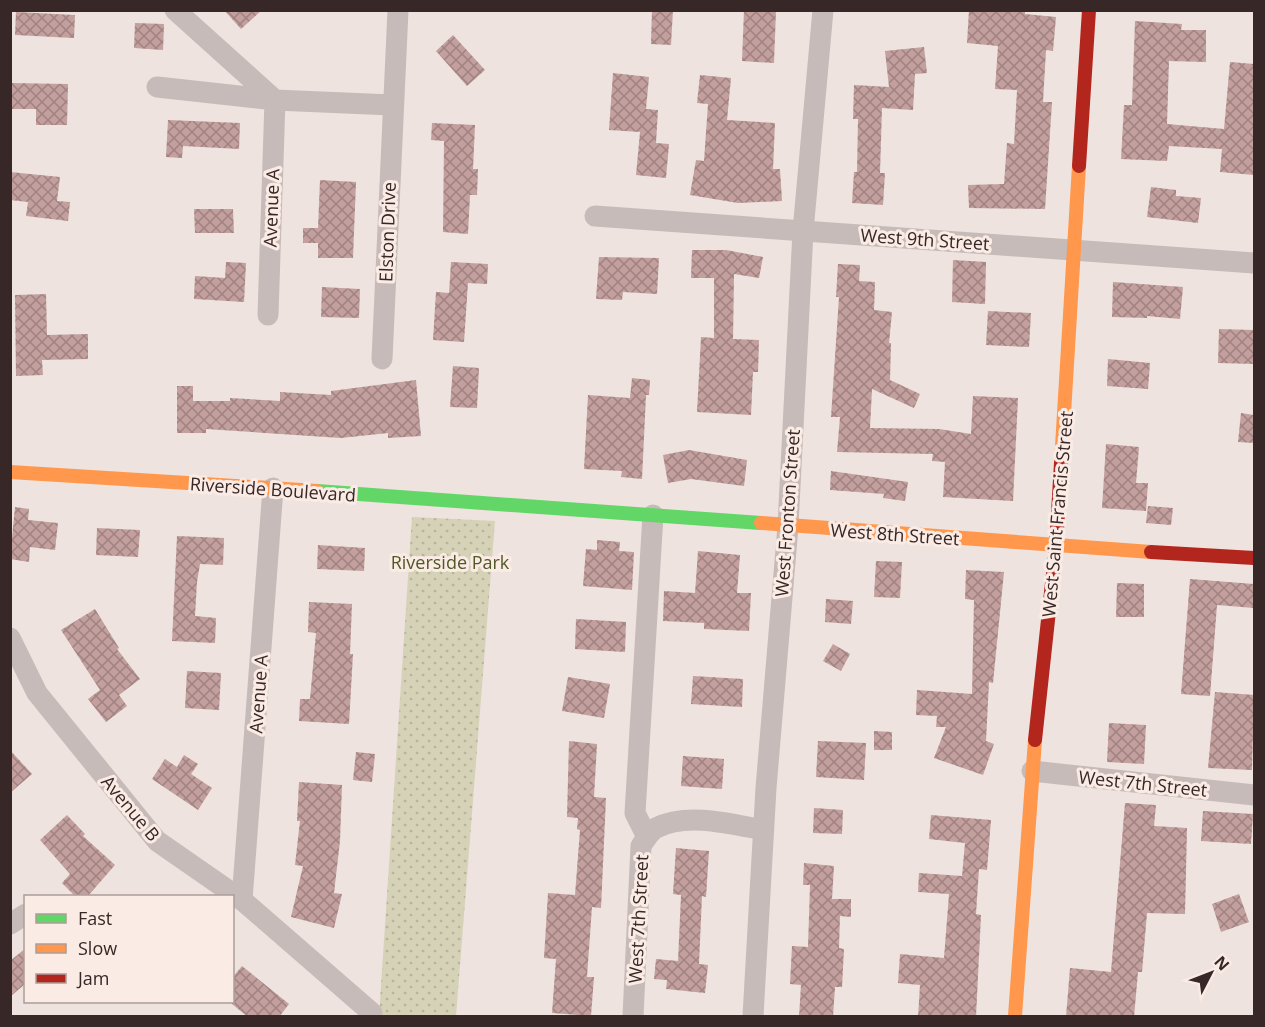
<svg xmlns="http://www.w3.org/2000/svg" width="1265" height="1027" viewBox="0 0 1265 1027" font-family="'Open Sans',sans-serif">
<defs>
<pattern id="grass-dots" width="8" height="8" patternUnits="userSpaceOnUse" patternTransform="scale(1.5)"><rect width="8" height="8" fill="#d5d2b7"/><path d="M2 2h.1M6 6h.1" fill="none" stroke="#b7b49d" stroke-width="1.8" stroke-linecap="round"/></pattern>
<pattern id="building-cross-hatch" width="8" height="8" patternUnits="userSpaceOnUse" patternTransform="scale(1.5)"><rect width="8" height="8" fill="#c3a09e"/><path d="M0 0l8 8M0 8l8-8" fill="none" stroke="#9f8281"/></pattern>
</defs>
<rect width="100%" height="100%" fill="#eee3de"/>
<path fill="url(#grass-dots)" d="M412,517L495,521L456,1016H379Z"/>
<g fill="url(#building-cross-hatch)">
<path d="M224,10H262L241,29Z"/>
<path d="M652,10H673L671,45L651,44Z"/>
<path d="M744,10H776L774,63L742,61Z"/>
<path d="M969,10H1025V14L1056,17L1053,51L1046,50L1043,102H1052L1045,209L969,208L968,185L1004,184L1007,143L1014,144L1017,90L995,89L998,46L967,43Z"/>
<path d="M16,12L75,15L74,38L15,35Z"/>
<path d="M1135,21L1182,24L1181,30H1206V62L1169,61L1167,124L1224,129L1230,62L1254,64V175L1220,172L1222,149L1169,146L1167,161L1121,159L1124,105H1132Z"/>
<path d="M135,23L164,24L163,50L134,48Z"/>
<path d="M453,35L485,70L467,86L436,51Z"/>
<path d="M924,47L927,73L915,74L913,110L882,108L880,173H885L883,205L852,203L854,172H857L858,119H853L854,85L889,87L885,51Z"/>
<path d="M613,73L649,77L646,109L658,110L656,143L669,144L666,178L636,175L640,132L609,130Z"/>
<path d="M700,75L731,78L727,120L775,123L773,169H780L782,201L738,203L690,195L696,160L704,161L708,104L697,103Z"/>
<path d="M10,83L68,84L67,125H36V109H10Z"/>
<path d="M168,120L240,123L239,149L183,146L182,158L166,157Z"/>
<path d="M432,123L475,125L473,169H478L477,195H470L468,234L443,232L444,141L431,140Z"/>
<path d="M10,172L60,177L57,201L70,202L68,221L26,216L28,202L10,200Z"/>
<path d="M320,180L356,182L353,258H318V243H303V228H318Z"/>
<path d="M1151,187L1176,190V196L1201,198L1198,223L1147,217Z"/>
<path d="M194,209H233L234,233H195Z"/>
<path d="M692,250H726L763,257L759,278L734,274L733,339L759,340L758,372H753L751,415L697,412L701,337L714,338V278H691Z"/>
<path d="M599,257L659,258L657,294L623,292L622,300L596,299Z"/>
<path d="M953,260L986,262L985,304L952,302Z"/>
<path d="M226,262L246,263L244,302L194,299L195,276L225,278Z"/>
<path d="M451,262L488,264L487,284L468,283L464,342L433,340L436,292L449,293Z"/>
<path d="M838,264L860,265L859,281L875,282L874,310L892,312L889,343H891L890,380L920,394L914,408L872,389L870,428L939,429L971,434L973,396L1018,398L1013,501L943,497L945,462L932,461L933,454L837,452L840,417H831L839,297H836Z"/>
<path d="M1113,282L1183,287L1180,319L1147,316V318L1112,317Z"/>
<path d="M322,287L360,289L359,318L321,317Z"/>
<path d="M46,294L47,335L88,334V359L42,360L43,375L16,376L15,295Z"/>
<path d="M988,311L1031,313L1029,347L986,345Z"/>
<path d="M1219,329L1254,330V364L1218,363Z"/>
<path d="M1108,359L1150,363L1148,389L1107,386Z"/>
<path d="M453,366L479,368L477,408L450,407Z"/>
<path d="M632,378L650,380L649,395H646L642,479L621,477L622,471L584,469L588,395L630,398Z"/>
<path d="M416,380L421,436L388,438V433L341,438L206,429V433H177V386H193V401H230V398L280,401V392L331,395V391Z"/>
<path d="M1241,413L1254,415V443L1238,442Z"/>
<path d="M1106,444L1139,447L1136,483H1148L1146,511L1102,508Z"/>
<path d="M689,450L747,460L744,486L691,479L668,483L663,455Z"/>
<path d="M831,471L908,482L905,501L883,498L884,494L830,490Z"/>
<path d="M1148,506L1173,508L1171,525L1146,523Z"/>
<path d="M15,507L29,509L28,520L58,523L55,550L30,547L29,562L10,559Z"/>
<path d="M97,528L140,530L138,557L96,555Z"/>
<path d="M177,536L224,538L223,565L200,564L197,582L195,616L216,618L215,643L172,641Z"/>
<path d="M597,540L620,542L619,551L634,552L632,590L583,586L586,549L597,550Z"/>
<path d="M318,545L365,548L364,571L317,569Z"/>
<path d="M698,551L740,555L737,593H751L749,631L704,629V623L663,621L664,591L695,593Z"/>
<path d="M876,561L902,562L900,598L874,597Z"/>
<path d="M966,570L1004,572L993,683L989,682L986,741L994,744L983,775L934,758L946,727H936L937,716L916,715L917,690L972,694L974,600L965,599Z"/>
<path d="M1190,579L1254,584V608L1217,605L1210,696L1181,694Z"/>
<path d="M1117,583L1144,584V617H1116Z"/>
<path d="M826,599L853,601L851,624L825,622Z"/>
<path d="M309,602L352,604L350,654H353L349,724L299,721L300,699H310L316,633L308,632Z"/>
<path d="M95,609L119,648L117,649L140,679L119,695L127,706L106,722L88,699L100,690L61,630Z"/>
<path d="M576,619L626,622L625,652L575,649Z"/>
<path d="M833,644L850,654L841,671L823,661Z"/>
<path d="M187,671L221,673L219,710L185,708Z"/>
<path d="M693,676L743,679L742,707L691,704Z"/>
<path d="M568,677L610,684L604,718L562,711Z"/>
<path d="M1215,692L1254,695L1252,770L1208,768Z"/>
<path d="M1109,723L1146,725L1144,764L1107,762Z"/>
<path d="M874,731L892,732V750H874Z"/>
<path d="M569,741L597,744L594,797L606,798L601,908L592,907L587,977H594L591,1016L552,1013L556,959L544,958L548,893L575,895L580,830L577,829L578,818L567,817Z"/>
<path d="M818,741L866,743L864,780L816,777Z"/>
<path d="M10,750L32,774L10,793Z"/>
<path d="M356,752L375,754L372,782L353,780Z"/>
<path d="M184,755L198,764L191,774L212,788L198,810L152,779L165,759L177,767Z"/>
<path d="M683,756L724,759L722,789L681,786Z"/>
<path d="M299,782L342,785L340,841L334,893L342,894L334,928L291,917L303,866L295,865L300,821H297Z"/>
<path d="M1125,803L1156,805L1154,826L1187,828L1185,914L1147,913L1142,972H1138L1134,1017H1066L1070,968L1111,972Z"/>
<path d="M814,808L843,810L842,834L813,833Z"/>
<path d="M1203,811L1253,814L1251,844L1201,841Z"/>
<path d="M67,815L85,834L83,836L115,865L87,897H76L62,883L70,874L40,840Z"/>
<path d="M931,815L991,820L987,870L979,869L976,914L981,915L976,1017H918L920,985L898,983L900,954L944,958L949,894L918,892L919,873L962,876L965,843L929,839Z"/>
<path d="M676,848L709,851L706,897L702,896L699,964L708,965L705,993L666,989L667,980L654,979L656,959L678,961L681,895L673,894Z"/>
<path d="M804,863L834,866L832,899H851V917L840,916L839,948L844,949L842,987H835L833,1017H799L801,985L790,984L792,946L808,947L810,885H803Z"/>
<path d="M1239,894L1249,922L1221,932L1212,904Z"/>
<path d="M26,948V983L10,997V961Z"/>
<path d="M242,966L289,1004L279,1017H248L232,1004V978Z"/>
</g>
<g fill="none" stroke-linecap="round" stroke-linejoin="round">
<g stroke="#c6bbb8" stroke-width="21">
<path d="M175,10L275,100L392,105"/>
<path d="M157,87L275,100L268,315"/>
<path d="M595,216L1254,263"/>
<path d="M382,359L398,10"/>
<path d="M10,638L37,693L157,841L242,900L372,1013"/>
<path d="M1032,771L1254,795"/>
<path d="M647,837L635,813L653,515"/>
<path d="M242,900L273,488"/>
<path d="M10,924L26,914"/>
<path d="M633,1016L641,846C645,840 650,831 656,828C687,812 731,824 763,830"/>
<path d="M753,1016L766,788L788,526L803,231L823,10"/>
</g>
<path stroke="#63d668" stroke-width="14" d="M317,491L761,523"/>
<g stroke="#ff974d" stroke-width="14">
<path d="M1061,463L1079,166"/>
<path d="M10,472L317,491"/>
<path d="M761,523L1151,552"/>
<path d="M1015,1016L1035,740"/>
</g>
<g stroke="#b3261e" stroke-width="14">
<path d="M1079,166L1089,10"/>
<path d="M1151,552L1254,558"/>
<path d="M1035,740L1056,546L1061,463"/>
</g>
</g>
<g text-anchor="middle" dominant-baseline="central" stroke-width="6" stroke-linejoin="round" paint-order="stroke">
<g font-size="18" fill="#372726" stroke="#fbebe5">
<text transform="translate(271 208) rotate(-88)">Avenue A</text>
<text transform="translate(387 232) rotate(-88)">Elston Drive</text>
<text transform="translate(925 239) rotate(4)">West 9th Street</text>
<text transform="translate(273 489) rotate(4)">Riverside Boulevard</text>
<text transform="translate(787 513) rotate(-86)">West Fronton Street</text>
<text transform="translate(1057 514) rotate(-85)">West Saint Francis Street</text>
<text transform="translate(895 534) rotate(4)">West 8th Street</text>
<text transform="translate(258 694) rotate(-86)">Avenue A</text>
<text transform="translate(1143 783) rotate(6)">West 7th Street</text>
<text transform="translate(131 808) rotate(50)">Avenue B</text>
<text transform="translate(638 919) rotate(-87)">West 7th Street</text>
</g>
<g font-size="18" fill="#515827" stroke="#fbebe5">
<text x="450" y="562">Riverside Park</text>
</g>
</g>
<rect width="1265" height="1027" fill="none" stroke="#372726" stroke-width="24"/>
<rect x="24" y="895" width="210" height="108" fill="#fbebe5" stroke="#ad9d99" stroke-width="1.5"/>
<rect x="36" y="914" width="30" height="9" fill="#63d668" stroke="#ad9d99" stroke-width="1.5"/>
<text x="78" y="925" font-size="18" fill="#372726">Fast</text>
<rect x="36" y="944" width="30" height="9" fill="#ff974d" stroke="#ad9d99" stroke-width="1.5"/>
<text x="78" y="955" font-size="18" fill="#372726">Slow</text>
<rect x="36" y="974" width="30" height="9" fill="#b3261e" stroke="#ad9d99" stroke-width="1.5"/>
<text x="78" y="985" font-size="18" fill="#372726">Jam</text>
<g transform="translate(1211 973) rotate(48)" stroke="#fbebe5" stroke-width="4.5" paint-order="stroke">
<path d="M0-4.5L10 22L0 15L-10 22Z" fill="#372726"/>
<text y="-9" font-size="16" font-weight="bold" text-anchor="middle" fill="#372726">N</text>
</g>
</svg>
